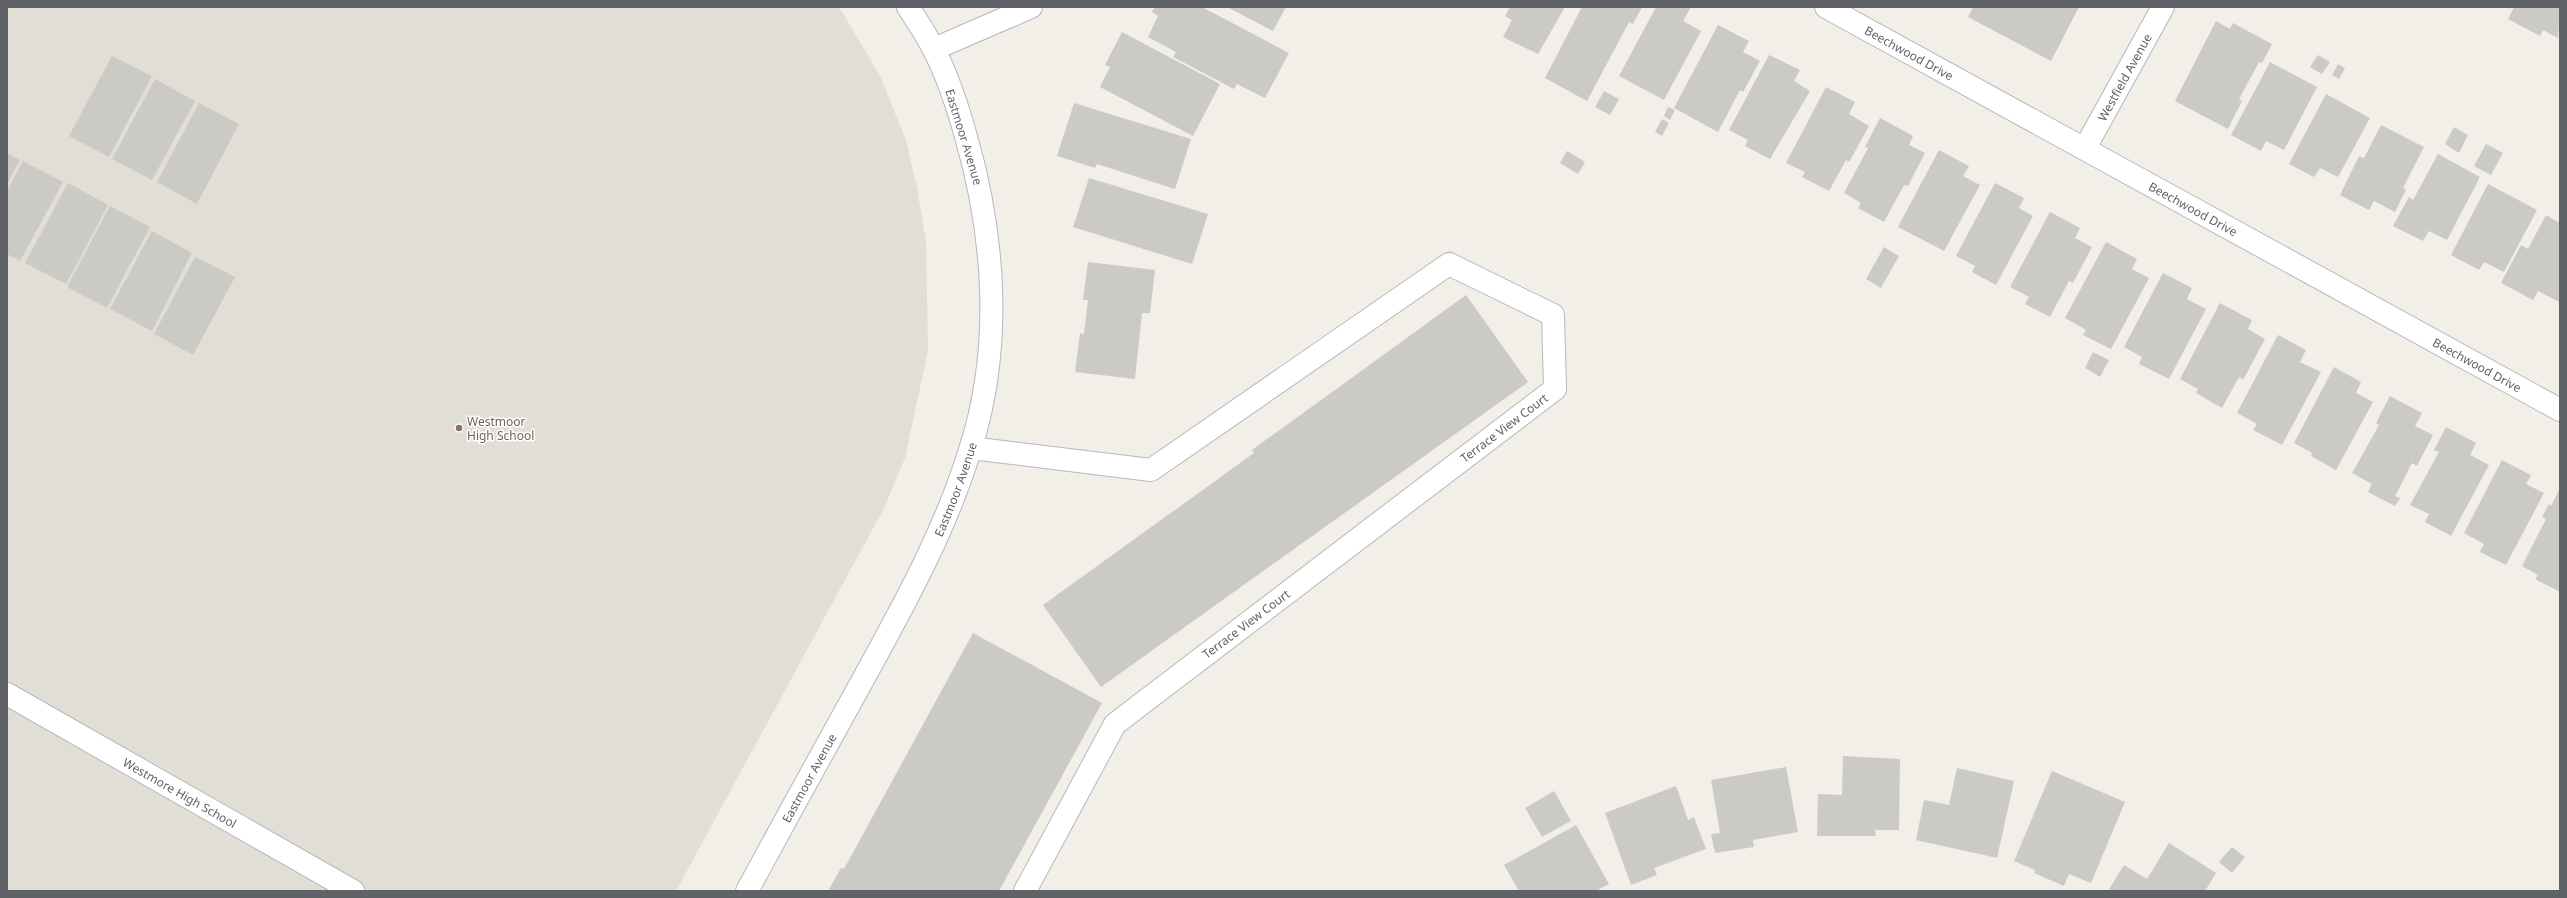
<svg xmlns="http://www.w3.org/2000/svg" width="2567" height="898" viewBox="0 0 2567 898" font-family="'Noto Sans',sans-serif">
<rect width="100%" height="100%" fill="#f1efe8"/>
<path fill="#e1ded6" d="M7,7H837L842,12L880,76L906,140L917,188L926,243L928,350L905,458L884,508L676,891H7Z"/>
<g fill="#cccac5">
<path d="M1155,7H1202L1289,53L1265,98L1237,84L1234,89L1173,57L1176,52L1148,37L1158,16L1152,12Z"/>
<path d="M1227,7H1286L1273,31Z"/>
<path d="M1510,7H1565L1538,54L1503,37L1512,20L1505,16Z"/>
<path d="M1582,7H1642L1633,24L1629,22L1587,101L1545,78Z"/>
<path d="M1656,7H1691L1683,21L1701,31L1664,100L1619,76Z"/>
<path d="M1973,7H2079L2051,61L1968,17Z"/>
<path d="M2514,7H2560L2558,38L2543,30L2540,36L2508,19Z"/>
<path d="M2216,21L2230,29L2233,23L2272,44L2262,63L2259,62L2239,99L2242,101L2228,129L2175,101Z"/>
<path d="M1718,25L1749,41L1743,52L1760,61L1743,92L1740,90L1718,132L1674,108Z"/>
<path d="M1122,32L1220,84L1193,136L1100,87L1110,67L1105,65Z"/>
<path d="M1769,55L1800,70L1794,81L1810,91L1770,159L1745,146L1748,140L1729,130Z"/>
<path d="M2318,55L2330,62L2322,74L2310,67Z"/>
<path d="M112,56L152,76L109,157L69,136Z"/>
<path d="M2270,62L2317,87L2284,150L2266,141L2261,151L2231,135Z"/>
<path d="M2338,64L2345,68L2339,79L2332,75Z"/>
<path d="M155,79L195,101L152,180L112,159Z"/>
<path d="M1826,87L1855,102L1849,114L1869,126L1849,162L1846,160L1829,191L1802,177L1805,172L1786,163Z"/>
<path d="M1604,91L1619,99L1610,115L1595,107Z"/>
<path d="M2326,94L2370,118L2338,177L2320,168L2314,177L2289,164Z"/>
<path d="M199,103L239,124L197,204L157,182Z"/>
<path d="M1074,103L1191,139L1175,189L1097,164L1095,168L1057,156Z"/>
<path d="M1668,107L1675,110L1670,120L1664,116Z"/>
<path d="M1880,118L1913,136L1909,145L1925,153L1908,186L1904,185L1884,222L1858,208L1861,203L1844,193L1868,148L1865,147Z"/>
<path d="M1662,119L1669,123L1662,136L1655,132Z"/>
<path d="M2381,125L2424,147L2403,188L2406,190L2395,212L2374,201L2369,210L2340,195L2359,156L2364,158Z"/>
<path d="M2454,127L2468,135L2459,153L2445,144Z"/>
<path d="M2486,144L2503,153L2491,175L2474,166Z"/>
<path d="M1939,150L1969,166L1963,176L1980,185L1944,251L1898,227Z"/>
<path d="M1567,151L1585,162L1578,174L1560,163Z"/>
<path d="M7,153L20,160L7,184Z"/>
<path d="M2438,154L2480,177L2447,240L2429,231L2423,241L2393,226L2409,197L2413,200Z"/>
<path d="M23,161L63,182L20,261L7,254V191Z"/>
<path d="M1089,178L1208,214L1192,264L1073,227Z"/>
<path d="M68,183L108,205L66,284L25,263Z"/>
<path d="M1995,183L2024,198L2019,208L2033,216L1996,285L1972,272L1975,266L1956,256Z"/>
<path d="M2488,184L2537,210L2504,272L2484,262L2479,270L2451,255Z"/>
<path d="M110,206L150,227L107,308L67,287Z"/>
<path d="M2050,212L2080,228L2075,238L2092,247L2073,283L2069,281L2050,317L2025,304L2029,297L2010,287Z"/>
<path d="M2546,215L2560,223L2559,302L2538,291L2533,300L2501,283L2521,245L2528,249Z"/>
<path d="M152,231L192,253L152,331L110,309Z"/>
<path d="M2106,242L2137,259L2132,269L2149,278L2111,349L2083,335L2086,330L2065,318Z"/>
<path d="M1884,247L1899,256L1881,288L1866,279Z"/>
<path d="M195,257L235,277L193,355L154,334Z"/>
<path d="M1088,262L1155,270L1150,313H1142L1135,379L1075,372L1080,333L1084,334L1088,300H1083Z"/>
<path d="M2163,273L2192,288L2187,299L2206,309L2169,379L2139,364L2142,357L2124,347Z"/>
<path d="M1466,295L1528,382L1101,687L1043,605L1254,453L1252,450Z"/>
<path d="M2220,303L2252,320L2248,329L2265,339L2243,380L2239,377L2222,408L2196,393L2198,389L2180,379Z"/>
<path d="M2278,335L2306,350L2300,362L2321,372L2282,445L2253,430L2257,424L2237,413Z"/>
<path d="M2093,352L2109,360L2100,377L2085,368Z"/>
<path d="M2334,367L2361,382L2356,393L2373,402L2336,470L2311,456L2312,453L2294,443Z"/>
<path d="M2390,396L2422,413L2415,426L2433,435L2417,466L2412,463L2395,496L2400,498L2395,506L2368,492L2372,484L2352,473L2379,425L2376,423Z"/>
<path d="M2446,427L2476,443L2470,455L2489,465L2451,536L2425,522L2429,514L2410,505L2439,452L2434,450Z"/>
<path d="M2502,460L2531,475L2526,484L2544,493L2506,565L2480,552L2484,544L2464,533Z"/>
<path d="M2560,488V592L2535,579L2538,575L2522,566L2546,519L2542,517L2549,504L2551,506Z"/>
<path d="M973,633L1102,703L999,891H828L841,868L844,869Z"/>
<path d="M1843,756L1900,759L1899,830H1875L1876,836H1817L1818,794L1842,795Z"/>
<path d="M1786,767L1798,832L1753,840L1754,847L1715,853L1711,834L1720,833L1711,780Z"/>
<path d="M1957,768L2014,781L1997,858L1916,840L1924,800L1949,805Z"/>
<path d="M2052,771L2125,802L2091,883L2069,874L2064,886L2034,873L2035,870L2014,861Z"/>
<path d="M1676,786L1688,820L1694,817L1706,849L1654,868L1657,875L1631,885L1605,813Z"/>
<path d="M1554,791L1571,821L1542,837L1525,808Z"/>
<path d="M1576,825L1609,884L1596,891H1519L1504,865Z"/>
<path d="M2169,843L2216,873L2205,891H2108L2124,865L2147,879Z"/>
<path d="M2232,847L2245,857L2232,873L2219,862Z"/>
</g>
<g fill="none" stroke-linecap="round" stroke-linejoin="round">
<g stroke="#b5b8bc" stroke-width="24">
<g id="service">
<path id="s1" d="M7,694L353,891"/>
</g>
</g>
<g stroke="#b5b8bc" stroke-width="24">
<g id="minor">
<path id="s2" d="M1826,7L2560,410"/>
<path d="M934,49L1031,7"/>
<path id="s3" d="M2085,148L2163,7"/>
<path d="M971,448L1151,470L1449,264L1553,315L1555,389L1115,724L1025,891"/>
</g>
</g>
<g stroke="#b5b8bc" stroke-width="24">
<g id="tertiary">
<path id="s4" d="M747,891C786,819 825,748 865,676C905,603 945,531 970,450C1003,347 995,236 965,133C957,105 947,74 933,48C926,34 917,21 908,7"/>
</g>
</g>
<use href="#service" stroke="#fff" stroke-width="22"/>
<use href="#minor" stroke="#fff" stroke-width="22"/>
<use href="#tertiary" stroke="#fff" stroke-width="22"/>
</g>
<circle fill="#8d6e63" stroke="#fff" stroke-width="1.5" cx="459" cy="428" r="4"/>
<g text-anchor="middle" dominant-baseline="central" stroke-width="3" stroke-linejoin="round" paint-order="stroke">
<g font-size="12" fill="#5f6368" stroke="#fff">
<text stroke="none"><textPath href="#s2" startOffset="95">Beechwood Drive</textPath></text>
<text stroke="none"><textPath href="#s3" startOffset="81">Westfield Avenue</textPath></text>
<text transform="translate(964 137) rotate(73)">Eastmoor Avenue</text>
<text stroke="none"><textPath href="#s2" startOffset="419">Beechwood Drive</textPath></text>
<text stroke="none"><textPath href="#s2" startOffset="743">Beechwood Drive</textPath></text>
<text transform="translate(1504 428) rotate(-37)">Terrace View Court</text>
<text stroke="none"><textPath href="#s4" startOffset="453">Eastmoor Avenue</textPath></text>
<text transform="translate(1246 624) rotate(-37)">Terrace View Court</text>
<text stroke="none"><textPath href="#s4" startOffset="129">Eastmoor Avenue</textPath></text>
<text stroke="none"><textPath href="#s1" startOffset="199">Westmore High School</textPath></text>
</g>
<g font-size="12" fill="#785e54" stroke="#fff" text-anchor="start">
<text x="467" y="421">Westmoor<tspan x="467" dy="14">High School</tspan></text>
</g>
</g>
<rect width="2567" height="898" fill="none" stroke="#5f6368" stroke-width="16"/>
</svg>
